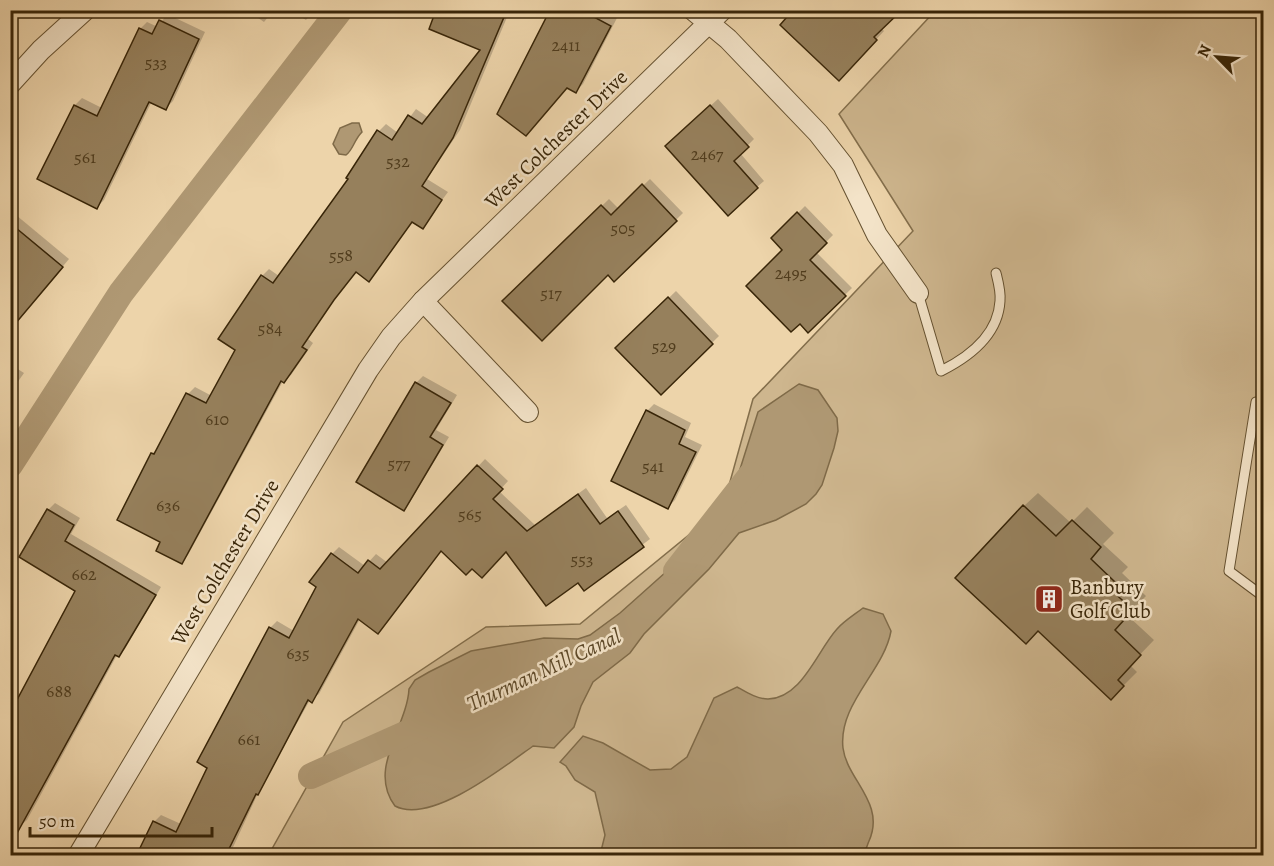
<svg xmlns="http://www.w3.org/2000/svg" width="1274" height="866" viewBox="0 0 1274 866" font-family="Alegreya,serif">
<rect width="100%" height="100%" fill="#edd4aa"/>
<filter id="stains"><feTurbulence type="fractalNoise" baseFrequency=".00333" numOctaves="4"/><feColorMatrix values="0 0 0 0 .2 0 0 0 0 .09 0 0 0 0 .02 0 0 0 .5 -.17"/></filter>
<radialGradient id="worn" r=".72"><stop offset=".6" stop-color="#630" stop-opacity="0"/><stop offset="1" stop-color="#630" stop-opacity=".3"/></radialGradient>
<path fill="#ceb68e" stroke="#836e4b" stroke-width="1.5" d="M935,11H1263V855L268,856L343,722L486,627L580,624L723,507L753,399L913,231L839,114Z"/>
<g fill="#af9873" stroke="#7f6a48" stroke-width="1.5">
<path d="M352,123H359L362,132C354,140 353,150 346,155L339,154L333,144L340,128Z"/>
<path d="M799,384L818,390L837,418L838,431L834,448L822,485L816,494L806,504L776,520L739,533L709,569L644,634L630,653L593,682L581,706L574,727L554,748L533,746C505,766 431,825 395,806C367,769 407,727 409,689L415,680L429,672L471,651L544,638L578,639L590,635L620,613L714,529L730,501L758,412Z"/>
<path d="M863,608L883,614L891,631C884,671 838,704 843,748C847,780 886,803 869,841C866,848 867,850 861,856L600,855L605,835L595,792L575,780L566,766L560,762L583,736L603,743L650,770L671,769L687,757L714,698L737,687C746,692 757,699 768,699C802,698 817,651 837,629C844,621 854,615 863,608Z"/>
</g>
<g fill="#0003">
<path d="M246,10H274L264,22Z"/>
<path d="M290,10H314L306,20Z"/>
<path d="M438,10H510L460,130L427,179L448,192L422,227L413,221L369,280L357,271L340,291L308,339L313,343L291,375L283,381L188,555L181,562L152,454L160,446L188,394L195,387L212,396L237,350L262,276L269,269L279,276L350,179L379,131L386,124L398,133L416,109L429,118L482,49Z"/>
<path d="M547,10H601L617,18L583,84L576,91L551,12Z"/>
<path d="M795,10L881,28L884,31L847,71Z"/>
<path d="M167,14L205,32L173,101L166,108L152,101L104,200L97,207L39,179L75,105L82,98L102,108L140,29L147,22L158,27Z"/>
<path d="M718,99L754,139L740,153L764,181L757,187L674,139Z"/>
<path d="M650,179L683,213L615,280L608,273L504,301L609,199L619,209Z"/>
<path d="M805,206L833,235L816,252L852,288L808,331L784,250L773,238Z"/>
<path d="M10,210L69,259L23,314L10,259Z"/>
<path d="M676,291L719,336L661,393L617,348Z"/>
<path d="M10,364L24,373L10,393Z"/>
<path d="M423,376L457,395L436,430L449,437L410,502L403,509L358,481L416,383Z"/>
<path d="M654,404L691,423L685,437L702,445L675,500L668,507L647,411Z"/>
<path d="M485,459L508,481L499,491L535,525L586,488L607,518L626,505L650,539L584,589L578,581L507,550L472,567L442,550L385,625L360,619L319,694L310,700L259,791L229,856H151L154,822L161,815L181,824L270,628L277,621L294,631L318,587L332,554L339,547L365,566L376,554L388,563Z"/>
<path d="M1038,493L1071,523L1087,507L1114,533L1103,544L1128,567L1122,573L1146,596L1127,615L1154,640L1130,665L1137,672L1111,698L1024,506Z"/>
<path d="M55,503L80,518L71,534L161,587L125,649L117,655L27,820L20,826L77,590L48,510Z"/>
</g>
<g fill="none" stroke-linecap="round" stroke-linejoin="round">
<g stroke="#af9873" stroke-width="26">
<path d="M10,465L121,293L340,10"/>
<path d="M676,571L751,475"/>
<path d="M311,776L425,725"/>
</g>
</g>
<g fill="#96805c" stroke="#382508" stroke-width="1.5">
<path d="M436,10H507L453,138L422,186L442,200L423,229L412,222L369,282L356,272L334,300L302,347L307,350L284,383L281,381L182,564L156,551L160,542L117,520L151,453L154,454L186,393L206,403L235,350L218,339L261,275L273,283L348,179L346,178L377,130L392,140L408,115L422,124L480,50L429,29Z"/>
<path d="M550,10H581L611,26L576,93L567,88L526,136L497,114Z"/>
<path d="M793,10H902L874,37L877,40L839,81L780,25Z"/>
<path d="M159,20L199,39L166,110L149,102L97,209L37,179L74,105L97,116L139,28L152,34Z"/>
<path d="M710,105L749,147L734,161L758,188L728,216L665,146Z"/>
<path d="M642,184L677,221L614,282L608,275L542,341L502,301L601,205L611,215Z"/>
<path d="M797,212L827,243L810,260L846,296L808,333L800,324L791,332L746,286L782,250L771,238Z"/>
<path d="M10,223L63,267L10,330Z"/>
<path d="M668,297L713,344L661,395L615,348Z"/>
<path d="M415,382L451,403L430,437L443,445L404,511L356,482Z"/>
<path d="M646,410L685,430L679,444L696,452L668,509L611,481Z"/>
<path d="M477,465L503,489L493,499L527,531L578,494L600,524L618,511L644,547L584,591L578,583L546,606L506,552L482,578L472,569L466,575L441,551L378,634L358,619L312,703L308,700L258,795L256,794L226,855H151L139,850L153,821L176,832L207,768L197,762L269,627L289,638L316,587L309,582L331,553L358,573L368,560L380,569Z"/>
<path d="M1023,505L1056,536L1072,520L1101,547L1091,559L1115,582L1109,588L1133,610L1115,630L1141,655L1118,680L1124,686L1111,700L1038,631L1026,644L955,578Z"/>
<path d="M47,509L74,525L65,541L156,595L119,657L115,655L10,846V713L75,591L19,557Z"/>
</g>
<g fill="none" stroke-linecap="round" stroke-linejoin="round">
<g stroke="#655130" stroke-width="11">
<g id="service">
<path d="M918,293L941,371C969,357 998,336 1000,301C1001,292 998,281 996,273"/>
<path d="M1256,402L1229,571L1264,597"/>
</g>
</g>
<g stroke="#655130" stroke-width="22">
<g id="minor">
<path d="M693,10L728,39L818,133L843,165L877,235L918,293"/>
<path d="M10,84L41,50L85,10"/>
<path d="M423,301L528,412"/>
<path d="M78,856L368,370L391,337L423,301L722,10"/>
</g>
</g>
<use href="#service" stroke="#f3e3c8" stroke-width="9"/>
<use href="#minor" stroke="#f3e3c8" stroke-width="20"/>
</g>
<defs>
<g id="building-square" transform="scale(1.5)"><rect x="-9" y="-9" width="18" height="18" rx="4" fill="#8f2418" stroke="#f3e3c8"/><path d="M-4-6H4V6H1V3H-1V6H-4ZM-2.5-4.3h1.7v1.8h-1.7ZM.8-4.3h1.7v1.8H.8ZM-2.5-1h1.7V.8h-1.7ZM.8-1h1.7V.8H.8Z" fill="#fff"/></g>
</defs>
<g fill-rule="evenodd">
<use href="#building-square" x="1049" y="599"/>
</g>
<g text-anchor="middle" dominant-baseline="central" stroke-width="5" stroke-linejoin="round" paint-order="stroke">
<g font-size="18" fill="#503c1d">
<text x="566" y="45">2411</text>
<text x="156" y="62">533</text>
<text x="707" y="154">2467</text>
<text x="85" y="157">561</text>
<text x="398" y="161">532</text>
<text x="623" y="228">505</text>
<text x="341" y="255">558</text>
<text x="791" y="273">2495</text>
<text x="551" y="293">517</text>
<text x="270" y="328">584</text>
<text x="664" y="346">529</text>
<text x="217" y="419">610</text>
<text x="399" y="463">577</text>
<text x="653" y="466">541</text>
<text x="168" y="505">636</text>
<text x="470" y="514">565</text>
<text x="582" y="559">553</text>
<text x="84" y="574">662</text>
<text x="298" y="653">635</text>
<text x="59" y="691">688</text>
<text x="249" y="739">661</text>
</g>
<g font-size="21" fill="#382508" stroke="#f3e3c8">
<text transform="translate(556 139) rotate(-44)">West Colchester Drive</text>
<text transform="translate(225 562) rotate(-59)">West Colchester Drive</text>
</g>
<g font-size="21" fill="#382508" stroke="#f3e3c8" text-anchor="start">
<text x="1070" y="587">Banbury<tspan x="1070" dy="24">Golf Club</tspan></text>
</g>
<g font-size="22" font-style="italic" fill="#5c4828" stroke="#f3e3c8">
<text transform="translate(544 670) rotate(-25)">Thurman Mill Canal</text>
</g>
</g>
<rect width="1274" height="866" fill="none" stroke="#edd4aa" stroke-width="36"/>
<rect x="12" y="12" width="1250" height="842" fill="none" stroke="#382508" stroke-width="3"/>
<rect x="18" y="18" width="1238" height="830" fill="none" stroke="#382508" stroke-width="1.5"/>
<g transform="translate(1217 57) rotate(295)" stroke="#f3e3c8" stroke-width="4.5" paint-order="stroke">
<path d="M0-4.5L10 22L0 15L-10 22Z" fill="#382508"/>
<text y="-9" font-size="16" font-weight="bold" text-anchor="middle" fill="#382508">N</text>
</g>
<path d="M30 827v9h182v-9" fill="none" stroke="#382508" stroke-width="3"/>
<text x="39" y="827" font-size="18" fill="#382508" stroke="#f3e3c8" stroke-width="4.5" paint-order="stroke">50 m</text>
<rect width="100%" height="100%" filter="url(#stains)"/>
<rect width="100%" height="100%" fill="url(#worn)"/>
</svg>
